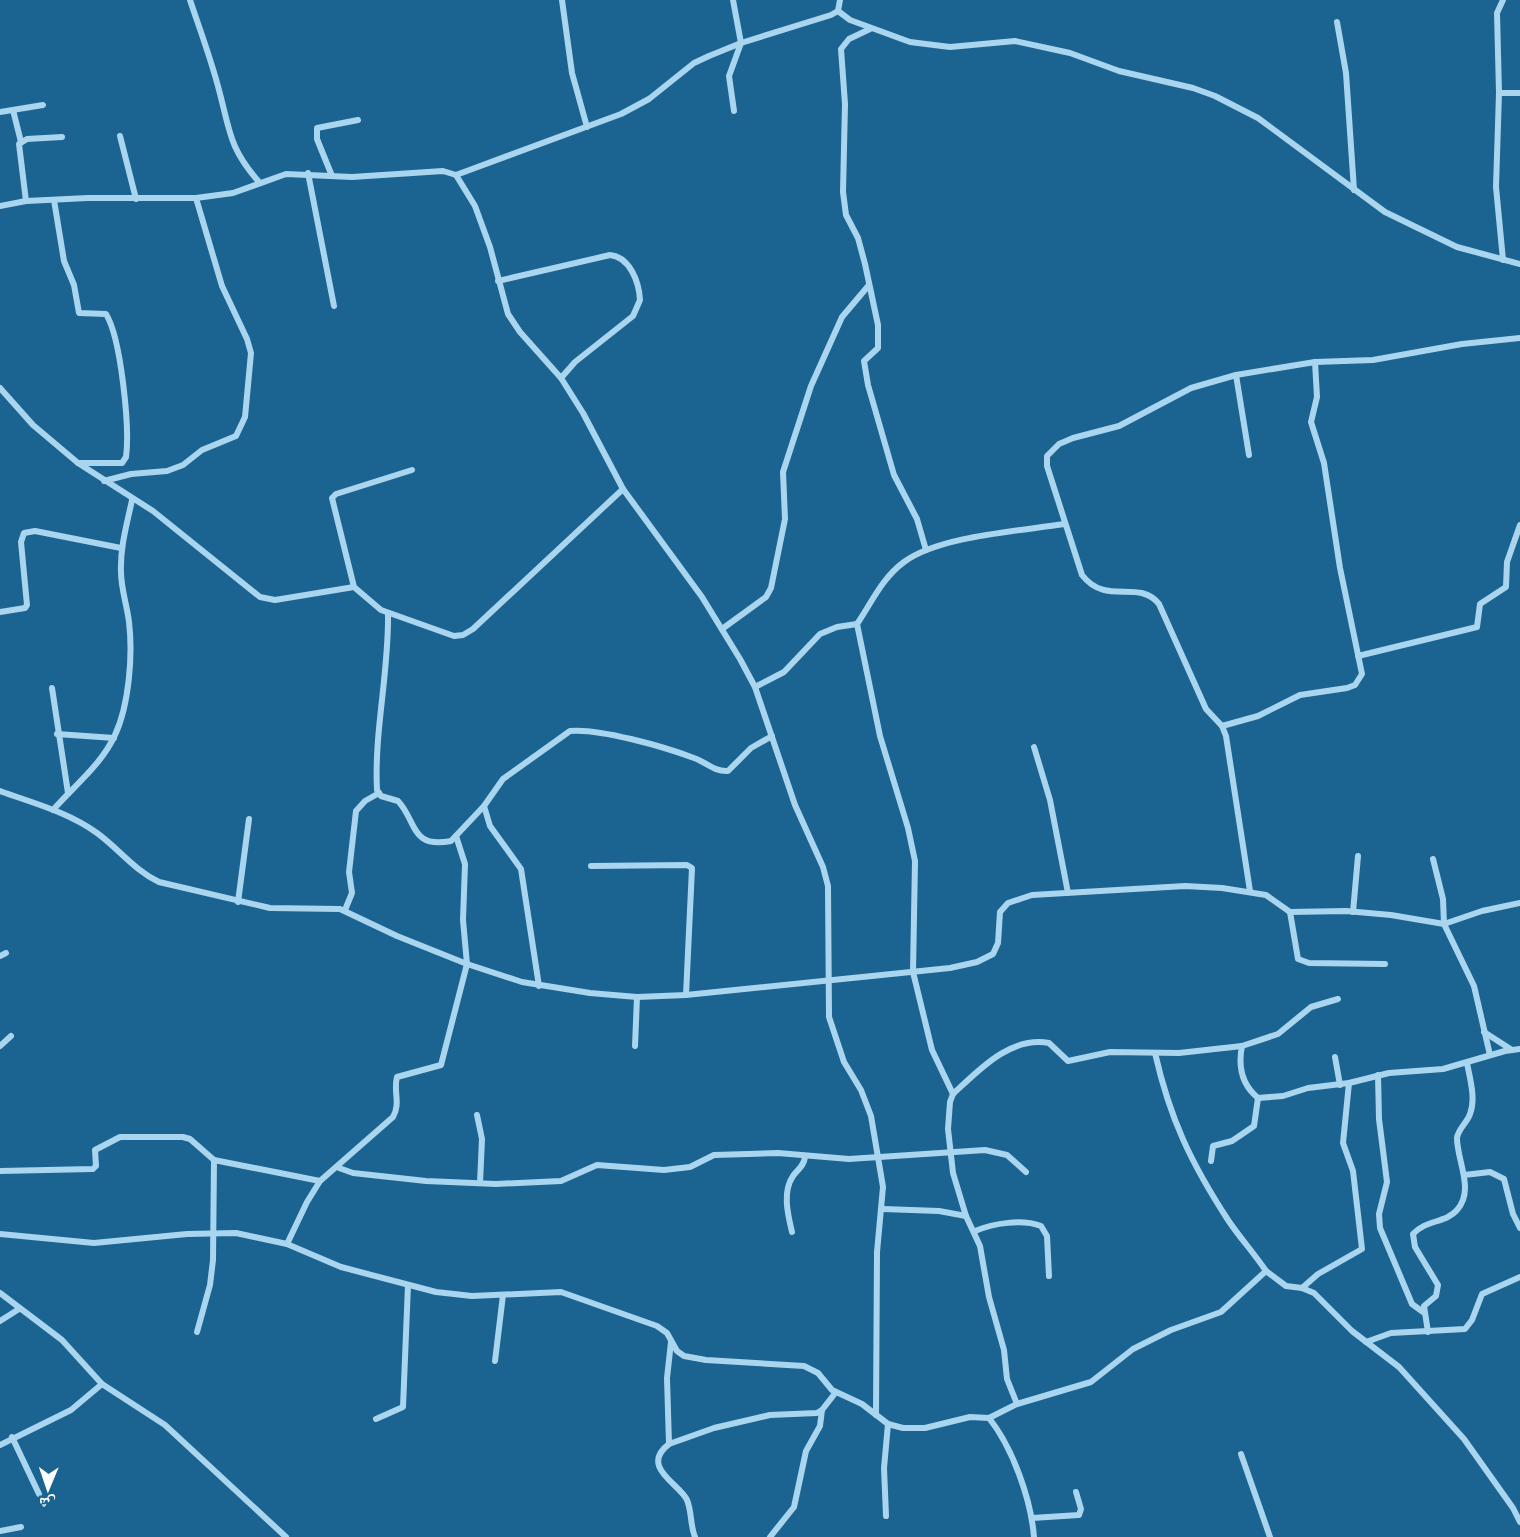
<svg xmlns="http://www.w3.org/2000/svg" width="1520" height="1537" viewBox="0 0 1520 1537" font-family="'Alegreya Sans','Noto Naskh Arabic',sans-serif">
<rect width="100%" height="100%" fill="#1b6391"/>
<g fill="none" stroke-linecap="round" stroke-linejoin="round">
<g stroke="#aad5ef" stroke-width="6">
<path d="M190,0C200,30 211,59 219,90C230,131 229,148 259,182"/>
<path d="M562,0L572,73L587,127"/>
<path d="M733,0L741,43L729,76L734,111"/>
<path d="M838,11L850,20L910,42L950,47L1015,41L1070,53L1119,71L1193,88L1215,96L1258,118L1385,212L1457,247L1520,264"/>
<path d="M1337,22L1346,73L1354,190"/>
<path d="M870,29L849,39L841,49L845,104L843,192L846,215L858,238L865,264L878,325V348L864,361L868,385L894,475L917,519L926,550"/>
<path d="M1499,93H1520"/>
<path d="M13,110L21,142"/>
<path d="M0,112L43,105"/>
<path d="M120,136L136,199"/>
<path d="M308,173L334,306"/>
<path d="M456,175L475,206L490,247L508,314L520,332L561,378L583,413L623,489L702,597L740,659L755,687L795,805L823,867L828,886L829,1017L844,1062L861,1090L871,1116L883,1187L877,1252L876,1415"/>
<path d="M332,176L317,139V128L358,120"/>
<path d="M54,200L64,261L74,285L79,313L106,314C121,338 130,428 126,457L122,463H78"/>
<path d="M26,201L19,144L27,139L62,137"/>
<path d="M0,206L26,201L88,198H196L233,193L286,174L352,177L443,171L456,175L621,114L649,99L694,63L709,56L741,43L831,15L838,11L840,0"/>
<path d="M1503,260L1496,187L1499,93L1497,13L1503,0"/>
<path d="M498,281L610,255C630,257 639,282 640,300L633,316L575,362L561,378"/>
<path d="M1236,375L1249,455"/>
<path d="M0,388L33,425L78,463L153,511L260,597L275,600L354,587L381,610L454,636L463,635L473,629L623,489"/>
<path d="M104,481L131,474L167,471L183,465L202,450L236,436L245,417L251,353L247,339L222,286L196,198"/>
<path d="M354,587L332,498L336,494L412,470"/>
<path d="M0,612L25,608L27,605L21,542L24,533L35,531L121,548"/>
<path d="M388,614C389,673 374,731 377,790L381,796L398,801C417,821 410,849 451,841L484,806L503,779L570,731C599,728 665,747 694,758C706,762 714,772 728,771L751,748L772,736"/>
<path d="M857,624L880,736L908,828L915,861L913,972L932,1050L953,1094"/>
<path d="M722,629L766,597L771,588L785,519L783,472L811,386L842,317L869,285"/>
<path d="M1358,656L1477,627L1480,604L1506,587L1507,562L1520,525"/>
<path d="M755,687L784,672L820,634L837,627L857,624C872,602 882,578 904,562C939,536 1020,531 1064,524"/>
<path d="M52,688L68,793"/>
<path d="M1222,726L1258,716L1300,695L1347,688L1355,685L1362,674L1340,568L1324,463L1311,422L1317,397L1315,362"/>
<path d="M57,734L114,738"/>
<path d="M1034,747L1050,800L1068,893"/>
<path d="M0,791C33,803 68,812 97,833C119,849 134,870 159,882L270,908L340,909L397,936L467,964L522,982L590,993L637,997L686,995L950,968L977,962L993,954L998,943L1000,912L1008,903L1032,895L1185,886L1222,888L1266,895L1290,912L1346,911L1391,915L1444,924L1482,911L1520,903"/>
<path d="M484,806L490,826L521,869L539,986"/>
<path d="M53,810C74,786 102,764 115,735C129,705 133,655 129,622C127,605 121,589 121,572C120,547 127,524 132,500"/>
<path d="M1433,859L1443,899L1444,924L1474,986L1490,1055"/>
<path d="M591,866L687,865L692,868L686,995"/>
<path d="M1250,891L1226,736L1222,726L1206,709L1159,604C1138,578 1107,607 1082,575L1047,466V456L1059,444L1073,438L1119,426L1191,388L1236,375L1315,362L1373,360L1462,344L1520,338"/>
<path d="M238,902L249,819"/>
<path d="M345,910L352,893L349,872L356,811L365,801L379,793"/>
<path d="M1290,912L1298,959L1309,963L1385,964"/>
<path d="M1353,912L1358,856"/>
<path d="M0,956L6,953"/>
<path d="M1484,1032L1512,1050"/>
<path d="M0,1046L11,1036"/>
<path d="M635,1046L637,997"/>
<path d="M1242,1046C1238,1066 1241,1084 1258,1098L1283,1096L1308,1088L1349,1083L1389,1073L1443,1069L1505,1051L1520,1049"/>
<path d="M1335,1057L1340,1085"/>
<path d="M1378,1075L1379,1119L1387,1182L1379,1214L1380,1228L1412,1304L1423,1312"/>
<path d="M477,1115L482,1139L480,1183"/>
<path d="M1211,1161L1213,1146L1232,1141L1254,1126L1258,1098"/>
<path d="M339,1168L353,1173L426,1181L496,1184L561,1181L597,1165L664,1170L690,1167L714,1155L778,1153L849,1159L985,1150L1007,1155L1026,1172"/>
<path d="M0,1171L93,1169L96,1166L95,1150L120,1137H183L190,1139L214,1160L320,1181"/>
<path d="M1464,1175L1490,1172L1504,1179L1513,1214L1520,1228"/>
<path d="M883,1209L939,1211L966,1216"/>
<path d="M975,1231C994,1223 1022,1219 1041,1226L1047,1236L1049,1276"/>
<path d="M792,1232C788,1215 782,1192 793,1176C798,1169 804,1166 805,1157"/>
<path d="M0,1234L94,1243L187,1234L236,1233L287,1244L341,1267L436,1292L472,1296L561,1292L657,1326L667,1333L677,1351L684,1356L706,1360L804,1366L818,1373L832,1390L862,1404L888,1424L903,1428H925L970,1417L989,1418L1017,1404L1091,1382L1133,1349L1171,1330L1221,1312L1266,1271C1254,1253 1240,1238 1228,1220C1191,1163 1170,1119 1155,1053"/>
<path d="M287,1244L307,1202L320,1181L393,1117C401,1103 393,1091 397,1077L441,1065L467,964L463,920L465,864L456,836"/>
<path d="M1266,1271L1286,1286L1302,1288L1314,1293L1352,1331L1399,1367L1464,1439L1513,1508L1520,1522"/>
<path d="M1302,1288L1318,1274L1362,1249L1353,1171L1343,1143L1349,1083"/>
<path d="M0,1293L62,1340L102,1384L165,1425L286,1537"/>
<path d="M0,1321L19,1309"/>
<path d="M197,1332L210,1285L213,1260L214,1160"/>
<path d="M1428,1332L1424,1306L1436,1296L1438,1285L1415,1247L1413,1234C1425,1220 1446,1223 1457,1210C1475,1190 1457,1161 1457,1138C1458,1129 1467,1123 1470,1114C1476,1099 1470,1079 1467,1063"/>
<path d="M671,1342L667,1378L669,1444C639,1467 680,1484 687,1500C692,1512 690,1525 695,1537"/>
<path d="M1366,1342L1391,1333L1465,1329L1472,1320L1482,1294L1520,1277"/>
<path d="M495,1361L503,1295"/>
<path d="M1017,1404L1007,1379L1004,1350L989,1297L980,1246L966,1216L953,1173L948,1129L950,1102L953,1094C979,1070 1010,1036 1049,1043L1068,1061L1110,1052L1179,1053L1242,1046L1278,1034L1311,1007L1338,999"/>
<path d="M989,1418C1013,1448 1031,1500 1034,1537"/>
<path d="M376,1419L403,1407L408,1285"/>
<path d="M12,1437L39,1494"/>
<path d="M669,1444L714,1428L770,1415L817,1413L822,1410L836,1392"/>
<path d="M0,1445L71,1410L102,1384"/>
<path d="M1241,1454L1270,1537"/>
<path d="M886,1516L884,1468L888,1424"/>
<path d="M1032,1518L1079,1515L1081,1509L1076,1492"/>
<path d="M0,1531L21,1527"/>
<path d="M770,1537L794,1507L806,1451L820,1426L822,1410"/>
</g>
</g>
<g transform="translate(48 1489) rotate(182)" stroke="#1b6391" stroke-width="4.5" paint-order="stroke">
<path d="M0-4.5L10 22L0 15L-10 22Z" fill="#ffffff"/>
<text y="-9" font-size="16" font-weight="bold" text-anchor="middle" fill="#ffffff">ش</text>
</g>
</svg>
